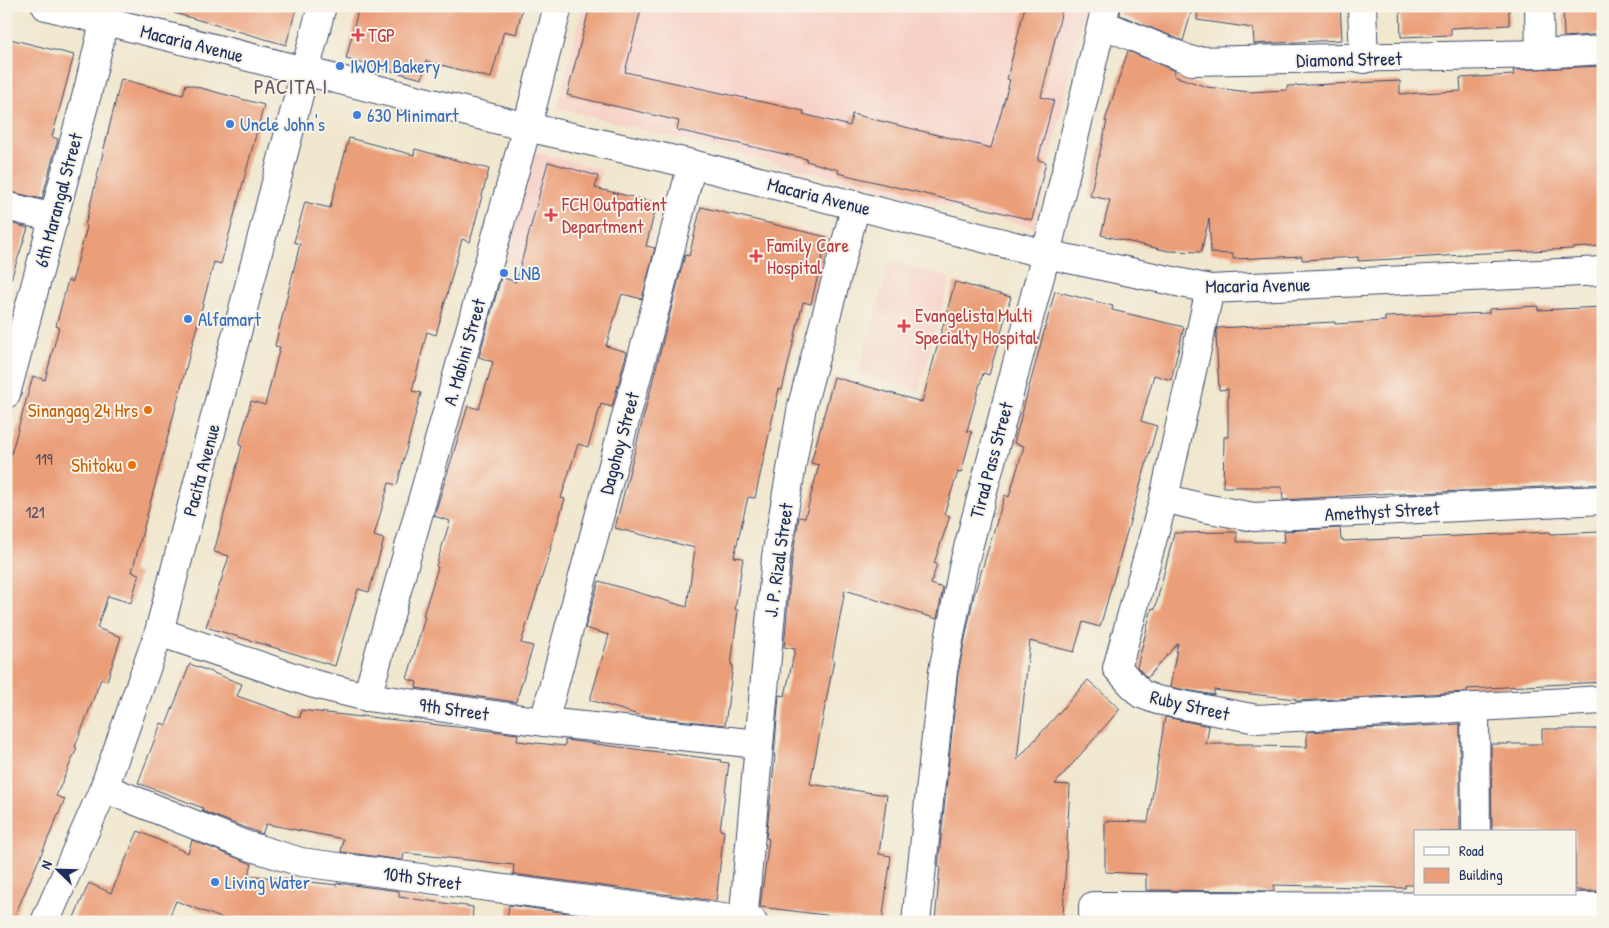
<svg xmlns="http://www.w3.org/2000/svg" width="1609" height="928" viewBox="0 0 1609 928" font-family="'Patrick Hand',sans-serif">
<rect width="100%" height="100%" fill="#f7f3e8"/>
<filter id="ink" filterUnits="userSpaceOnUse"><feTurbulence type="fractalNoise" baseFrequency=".02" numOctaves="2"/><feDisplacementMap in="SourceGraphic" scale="10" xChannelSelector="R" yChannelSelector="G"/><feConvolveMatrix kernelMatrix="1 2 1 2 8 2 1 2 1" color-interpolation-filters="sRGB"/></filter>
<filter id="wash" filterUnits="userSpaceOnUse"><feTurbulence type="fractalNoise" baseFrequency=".0096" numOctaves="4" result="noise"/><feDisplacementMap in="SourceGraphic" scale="20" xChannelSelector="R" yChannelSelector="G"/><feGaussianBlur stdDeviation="1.12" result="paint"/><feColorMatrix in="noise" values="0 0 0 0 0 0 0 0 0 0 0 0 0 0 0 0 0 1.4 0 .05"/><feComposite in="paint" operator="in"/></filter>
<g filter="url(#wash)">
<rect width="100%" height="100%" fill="#f0e7ce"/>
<g fill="#f7d1c7">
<path d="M583,6H1085L1035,228L557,108Z"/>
<path d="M531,151L602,170L572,280L501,261Z"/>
<path d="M890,261L950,278L919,390L858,374Z"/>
</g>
<g id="blocks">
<g fill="#eb9f79">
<path d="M175,6H297L286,45L174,13Z"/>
<path d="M359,6H523L516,34L504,31L491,78L426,61L422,79L346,59Z"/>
<path d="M590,6H642L625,72L804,111L803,114L850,126L852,114L991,148L1010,80L1007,79L1025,6H1063L1041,97L1054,100L1038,160L1046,162L1032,220L838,173L839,170L806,161L807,159L677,130L679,121L567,95Z"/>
<path d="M1121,6H1193L1183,41L1120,15Z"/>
<path d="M1198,6H1340L1342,40L1254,44L1253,28L1197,20Z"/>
<path d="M1400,6H1509V25L1451,28V35L1401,37Z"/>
<path d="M1563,6H1603V34L1564,37Z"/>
<path d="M6,38L74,55L52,137L58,139L42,199L6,191Z"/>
<path d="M1128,51L1175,71L1174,76L1207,87L1249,92L1287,90V86L1400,81V94L1461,91L1460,78L1514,75L1513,70L1603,66V246L1572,248V249L1464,254V255L1358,261V257L1302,260V256L1233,259V254L1211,253L1209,218L1201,252L1168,251L1101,235L1110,200L1090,196L1107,121H1105Z"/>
<path d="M121,79L183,95L186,84L264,105L221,264L214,262L132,572L139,574L131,603L108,596L97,628L121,637L107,681L101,679L75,747L77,748L56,796L65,799L12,922H6V472L33,376L45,380L59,327L56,326L68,280L72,282L87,227L85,226Z"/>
<path d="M349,138L414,155L415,149L489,169L470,242L462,239L436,335L427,332L412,391L421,393L397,485L389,483L374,536L384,539L369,592L358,589L335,666L206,627L229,556L214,552L242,446L239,445L251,401L265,405L280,347L275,346L300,244L294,242L305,202L330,208Z"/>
<path d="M548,162L598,176L595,188L657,203L646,246L655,248L642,299L622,294L606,346L627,352L612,407L601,404L588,447L578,444L561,498L565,499L550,547L551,548L521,643L533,646L516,702L416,688L417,682L407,679L425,617L423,616L438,567L436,566L450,521L434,516L468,406L479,409L493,362L479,357L501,277L516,282Z"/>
<path d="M701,207L827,237L811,304L803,302L782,390L779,389L755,498L748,497L734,557L743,558L735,610H738L731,665H733L725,725L642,716L590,700L609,635L585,628L599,581L687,607L695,548L615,528L685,255L689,256Z"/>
<path d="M6,222L28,228L11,279L6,278Z"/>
<path d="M955,282L1011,297L989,375L983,373L967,431L972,432L961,473L958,472L944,514L950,516L934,563L937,564L931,584L943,588L937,619L845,590L832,660H834L810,784L887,795L879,854L891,856L882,922L760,907L769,839L766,838L775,756H774L779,695L785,696L795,649L784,647L792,559L799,517L805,518L819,465L811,463L834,377L922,402Z"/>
<path d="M1055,291L1113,306L1112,310L1184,327L1171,380L1154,375L1141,421L1157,426L1100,627L1083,622L1074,652L1030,641L1017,760L1088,680L1120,709L1055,784L1070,785L1063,915L1057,922H935L940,867H938L958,673L974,595L1005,495L1009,497L1024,446L1014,443Z"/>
<path d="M1538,306V310L1603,307V484L1400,494H1392V493L1283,500L1282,487H1223L1224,437H1228V389L1219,390L1216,335L1217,328L1335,322V324L1385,321V317L1489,313V309Z"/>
<path d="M1340,528L1341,540H1343V541L1550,532L1551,534L1601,532L1603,682L1467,689V692L1296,701V699L1214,690V695L1170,687L1178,643L1147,678L1137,667L1152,608L1155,609L1174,533L1237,532V542H1285L1284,531Z"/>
<path d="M190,664L242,684L237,696L300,718L301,710L361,717V716L518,734L517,741L565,746V740L721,760L720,762L729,763L720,830L724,831L716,901L513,874L514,865L504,864L404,853L403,860L341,852L343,839L266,824L262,834L202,811L203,808L138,783L161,723L166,725Z"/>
<path d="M1165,717L1209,726L1206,744H1254L1253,746L1307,747V732L1460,724V832H1415V885H1405V888L1274,885V891L1146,890V874L1105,872V821L1148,822Z"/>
<path d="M1542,729H1603V891H1580V890H1575V832H1492L1491,744H1542Z"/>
<path d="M138,831L188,853L192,840L252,864L248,875L337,885V883L399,891V897L473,907L472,922H232L176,901L167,922H72L89,883L111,893Z"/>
<path d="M509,905L632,922H507Z"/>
</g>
</g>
</g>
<g filter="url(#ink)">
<use href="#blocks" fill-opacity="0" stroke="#3b4b6f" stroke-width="1"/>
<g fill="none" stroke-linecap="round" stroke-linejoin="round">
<g stroke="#3b4b6f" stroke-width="30">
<g id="minor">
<path d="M46,6L527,127L692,164L1046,254L1210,289L1603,271"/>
<path d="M1362,6L1364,59"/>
<path d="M1539,6L1540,54"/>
<path d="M1102,24L1192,61L1540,54L1603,50"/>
<path d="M6,206L54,218"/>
<path d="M1210,289L1164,498L1117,668L1141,694L1157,700L1257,719L1603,700"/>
<path d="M6,394L88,90L108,6"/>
<path d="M1164,498L1204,508L1254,517L1603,500"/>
<path d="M159,632L314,684L367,697L544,722L759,744"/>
<path d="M367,697L527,127L558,6"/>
<path d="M1475,707L1476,832"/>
<path d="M544,722L656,305L692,164"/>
<path d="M104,788L245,845L301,862L753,922"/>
<path d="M743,922L776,557L802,406L856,205"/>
<path d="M916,922L943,671L964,563L1046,254L1106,6"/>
<path d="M1093,922V906L1603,907"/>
</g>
</g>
<g stroke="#3b4b6f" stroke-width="30">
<path id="major" d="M45,922L104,788L159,632L322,6"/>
</g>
<use href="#minor" stroke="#fff" stroke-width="28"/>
<use href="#major" stroke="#fff" stroke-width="28"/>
</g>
</g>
<g fill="#e0444e" stroke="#f7f3e8" stroke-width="2">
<path d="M355.5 27.5h5v5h5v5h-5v5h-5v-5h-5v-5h5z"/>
<path d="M548.5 207.5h5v5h5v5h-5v5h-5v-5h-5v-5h5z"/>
<path d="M753.5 248.5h5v5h5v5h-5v5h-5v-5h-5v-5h5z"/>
<path d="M901.5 318.5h5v5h5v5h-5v5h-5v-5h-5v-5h5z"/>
</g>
<g fill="#3f7fe0" stroke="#f7f3e8" stroke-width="2">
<circle cx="340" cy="66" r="5"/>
<circle cx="357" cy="115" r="5"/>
<circle cx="230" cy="124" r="5"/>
<circle cx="504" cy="273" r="5"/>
<circle cx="188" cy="319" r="5"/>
<circle cx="215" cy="882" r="5"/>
</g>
<g fill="#e8710a" stroke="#f7f3e8" stroke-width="2">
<circle cx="148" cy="410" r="5"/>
<circle cx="132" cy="465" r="5"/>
</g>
<g text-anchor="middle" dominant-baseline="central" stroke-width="4" stroke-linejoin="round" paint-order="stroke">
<g font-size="16" fill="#4f4b65">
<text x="44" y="459">119</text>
<text x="35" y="512">121</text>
</g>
<g font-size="19" fill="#be3a42" stroke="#f7f3e8" text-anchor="start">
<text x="368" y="35">TGP</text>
<text x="562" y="204">FCH Outpatient<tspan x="562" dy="22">Department</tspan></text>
<text x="767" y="245">Family Care<tspan x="767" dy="22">Hospital</tspan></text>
<text x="915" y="315">Evangelista Multi<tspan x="915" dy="22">Specialty Hospital</tspan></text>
</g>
<g font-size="19" fill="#1b2f5e" stroke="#f7f3e8">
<text transform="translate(192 43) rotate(14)">Macaria Avenue</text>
<text transform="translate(1349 59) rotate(-1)">Diamond Street</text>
<text transform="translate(819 196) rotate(14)">Macaria Avenue</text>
<text transform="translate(58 200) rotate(-75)">6th Marangal Street</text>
<text transform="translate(1258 285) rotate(-1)">Macaria Avenue</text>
<text transform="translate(464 352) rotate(-74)">A. Mabini Street</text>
<text transform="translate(619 443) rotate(-75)">Dagohoy Street</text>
<text transform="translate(991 460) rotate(-75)">Tirad Pass Street</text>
<text transform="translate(201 470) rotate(-75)">Pacita Avenue</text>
<text transform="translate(1382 511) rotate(-3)">Amethyst Street</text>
<text transform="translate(778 560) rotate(-82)">J. P. Rizal Street</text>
<text transform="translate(1190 705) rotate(13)">Ruby Street</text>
<text transform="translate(454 709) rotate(8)">9th Street</text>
<text transform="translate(422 878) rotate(8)">10th Street</text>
</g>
<g font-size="19" fill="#366cbe" stroke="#f7f3e8" text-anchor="start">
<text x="350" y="66">IWOM Bakery</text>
<text x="367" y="115">630 Minimart</text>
<text x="240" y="124">Uncle John's</text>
<text x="514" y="273">LNB</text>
<text x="198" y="319">Alfamart</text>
<text x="225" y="882">Living Water</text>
</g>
<g font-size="19" fill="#c56008" stroke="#f7f3e8" text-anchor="end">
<text x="138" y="410">Sinangag 24 Hrs</text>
<text x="122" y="465">Shitoku</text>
</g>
<g font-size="21" letter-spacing="1" fill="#645667" stroke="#f7f3e8">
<text x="291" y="86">PACITA I</text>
</g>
</g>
<rect width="1609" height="928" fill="none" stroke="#f7f3e8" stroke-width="25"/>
<rect x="1414" y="830" width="162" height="65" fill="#f7f3e8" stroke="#9fa5b1"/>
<rect x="1424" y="847" width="25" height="8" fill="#ffffff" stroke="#9fa5b1"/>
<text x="1459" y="856" font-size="15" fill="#1b2f5e">Road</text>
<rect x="1424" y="868" width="25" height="15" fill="#eb9f79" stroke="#9fa5b1"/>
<text x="1459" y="880" font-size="15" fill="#1b2f5e">Building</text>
<g transform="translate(58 870) rotate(293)" stroke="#f7f3e8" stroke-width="4" paint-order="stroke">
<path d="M0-4L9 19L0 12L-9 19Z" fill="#1b2f5e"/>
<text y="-8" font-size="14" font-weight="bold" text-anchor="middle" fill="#1b2f5e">N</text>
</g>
</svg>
